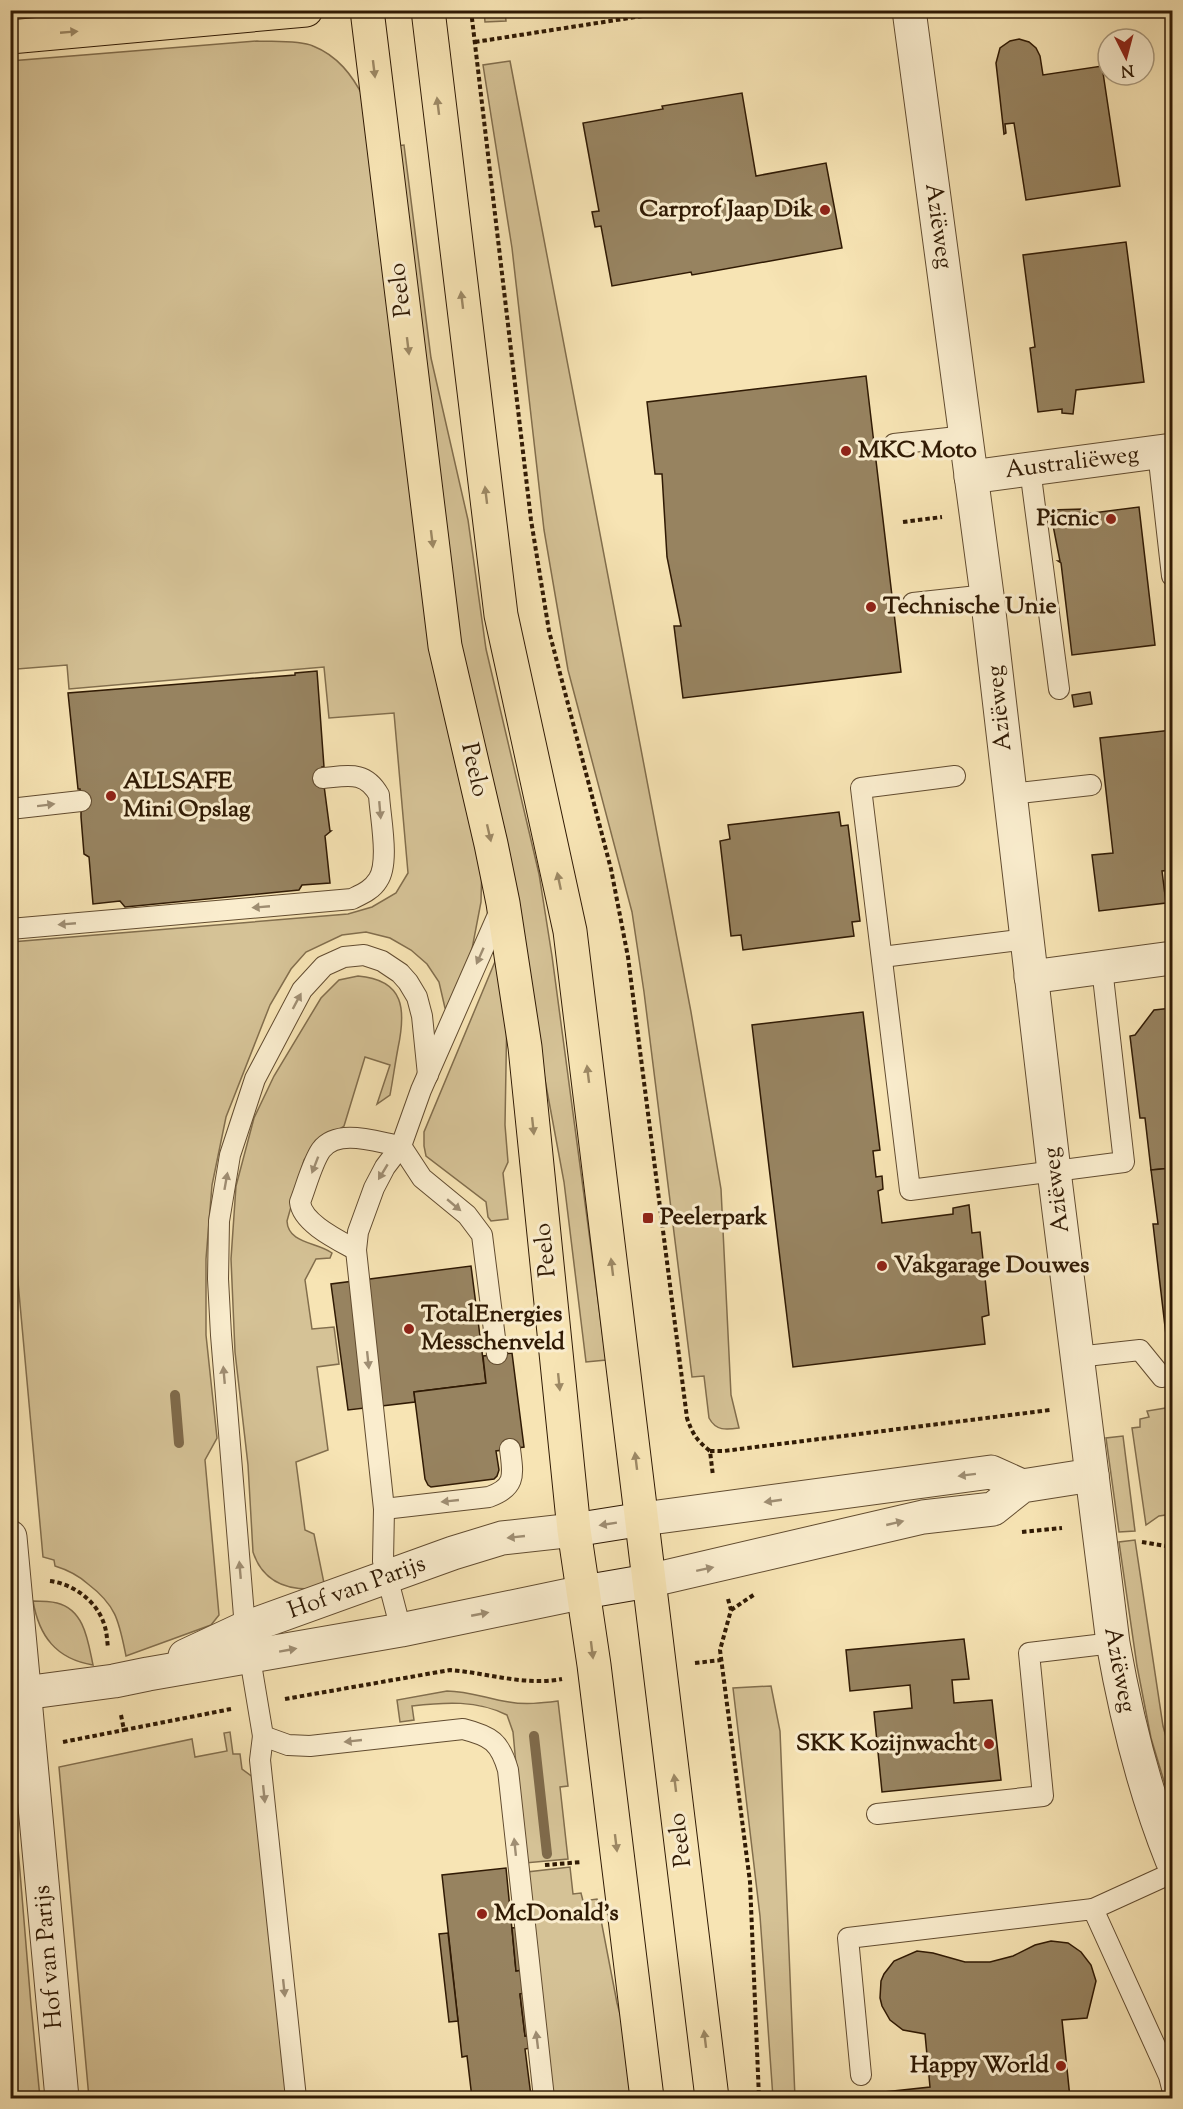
<svg xmlns="http://www.w3.org/2000/svg" width="1183" height="2109" viewBox="0 0 1183 2109" font-family="'Sorts Mill Goudy',serif">
<rect width="100%" height="100%" fill="#f7e4b4"/>
<filter id="stains"><feTurbulence type="fractalNoise" baseFrequency=".00333" numOctaves="4"/><feColorMatrix values="0 0 0 0 .2 0 0 0 0 .09 0 0 0 0 .02 0 0 0 .5 -.17"/></filter>
<radialGradient id="worn" r=".72"><stop offset=".6" stop-color="#630" stop-opacity="0"/><stop offset="1" stop-color="#630" stop-opacity=".3"/></radialGradient>
<g fill="#d5c296" stroke="#826e4d" stroke-width="1.5">
<path d="M11,11H184L11,26Z"/>
<path d="M484,11H505L506,21L485,22Z"/>
<path d="M257,41C272,42 299,40 313,46C338,56 352,75 364,98L482,860L481,902L472,949L450,1009L445,1008L439,982L427,964L411,950L390,938L366,932L342,935L306,952L291,969L270,1005L226,1117L212,1185L206,1259V1335L217,1438L205,1460L219,1615L211,1625L126,1656C119,1622 117,1606 88,1584C78,1575 68,1570 55,1566L54,1560L43,1557L11,1205V942L348,914L372,907L396,893L408,873L394,713L329,718L324,667L69,689L67,665L17,669L10,641V61Z"/>
<path d="M510,61L691,1012L721,1189L731,1395L739,1428C726,1430 716,1431 709,1418L704,1376L692,1377L644,992L632,912L568,670L544,530L512,248L483,65Z"/>
<path d="M404,145L431,358L468,520L486,649L539,874L552,956L606,1360L586,1362L564,1182L540,1053L467,695L396,146Z"/>
<path d="M499,952L507,1009L505,1125L508,1162L503,1173L508,1219L491,1221L488,1217L486,1202L426,1156L424,1146V1132Z"/>
<path d="M358,976C405,980 406,1010 398,1048C395,1064 393,1079 390,1095L377,1104L390,1065L365,1057L344,1126L314,1146L304,1160L287,1221C288,1244 318,1242 332,1253L330,1258L316,1259L305,1280L312,1329L334,1327L339,1364L317,1367L328,1450L296,1462L305,1530L314,1534L325,1588C293,1592 264,1586 253,1552L248,1465L235,1352L231,1259L236,1186L254,1118L274,1076L321,998L339,980Z"/>
<path d="M1172,1407V1514L1159,1516L1146,1525L1132,1428L1140,1427V1419L1149,1417L1147,1411Z"/>
<path d="M1123,1436L1135,1531L1119,1532L1106,1438Z"/>
<path d="M1135,1540L1163,1726L1172,1758V1808L1151,1738L1137,1666L1119,1542Z"/>
<path d="M33,1601C40,1601 49,1601 57,1603C85,1610 88,1642 93,1665C56,1659 39,1636 33,1601Z"/>
<path d="M771,1686L780,1731L795,2098H773L760,1916L733,1688Z"/>
<path d="M447,1691C469,1691 488,1699 509,1702C525,1705 542,1703 558,1701L568,1786L560,1787L568,1859L525,1863L513,1732L507,1715C477,1700 445,1702 412,1706L414,1720L400,1722L397,1700Z"/>
<path d="M230,1732L233,1754H240L242,1769L254,1778L288,2098H89L59,1767L192,1739L195,1757L227,1751L224,1733Z"/>
<path d="M10,1751L31,2005L40,2098H11Z"/>
<path d="M570,1867L573,1894L581,1893L583,1901L597,1899L617,2003L628,2043L634,2098H553L527,1872Z"/>
</g>
<g fill="none" stroke-linecap="round" stroke-linejoin="round">
<g stroke="#7f6a4a" stroke-width="10">
<path d="M175,1395L179,1443"/>
<path d="M534,1736L547,1854"/>
</g>
</g>
<g fill="#978360" stroke="#301a04" stroke-width="1.5">
<path d="M1019,39L1029,42L1036,48L1040,56L1043,75L1102,66L1120,186L1026,200L1014,123L1005,124L1006,133L1004,134L996,63L1000,48L1010,41Z"/>
<path d="M742,93L756,176L826,163L842,248L692,275L691,272L612,286L601,226L595,227L592,212L599,211L583,123L663,109L662,106Z"/>
<path d="M1126,242L1144,382L1076,390L1073,414L1062,413V409L1038,412L1030,348L1035,347L1023,255Z"/>
<path d="M866,376L901,672L683,698L674,626H681L667,557L662,474H655L647,402Z"/>
<path d="M1139,507L1155,645L1072,655L1061,563L1058,561H1060L1050,510L1084,509L1085,514Z"/>
<path d="M317,671L324,767H322L323,778L330,831H331L325,836L330,883L302,885L299,890L125,907L120,901L93,904L89,857L84,854L81,817V801L80,789H78L68,693L295,675V673Z"/>
<path d="M1090,692L1092,704L1074,707L1072,695Z"/>
<path d="M1172,730V870L1162,871L1166,903L1099,911L1092,855L1113,853L1100,738Z"/>
<path d="M839,812L841,826L848,825L860,921L852,922L854,936L743,950L741,935L731,936L720,841L730,839L728,825Z"/>
<path d="M1172,1008V1168L1151,1170L1145,1118H1140L1130,1036L1135,1035L1154,1010Z"/>
<path d="M863,1012L880,1150L873,1151L876,1177L882,1176L883,1189L878,1191L882,1223L953,1214V1208L969,1205L972,1233L980,1232L989,1315L982,1317L985,1344L793,1367L752,1025Z"/>
<path d="M1172,1168V1340L1166,1335L1153,1224H1158L1151,1170Z"/>
<path d="M471,1266L486,1383L414,1392L415,1402L348,1410L331,1284Z"/>
<path d="M512,1353L524,1447L496,1451L499,1470L497,1476L494,1479L431,1487L428,1485L425,1479L414,1392L486,1383L483,1356Z"/>
<path d="M964,1639L969,1679L952,1680L954,1703L992,1700L1001,1780L882,1792L874,1712L912,1708L910,1685L850,1691L846,1650Z"/>
<path d="M506,1868L516,1971L522,1970L524,1993L520,1994L525,2036H529L530,2048L525,2049L531,2096L507,2098H472L467,2056L462,2057L442,1875Z"/>
<path d="M523,1927L529,2036H525L520,1994L524,1993L522,1970L516,1971L512,1928Z"/>
<path d="M448,1933L458,2021L449,2022L439,1934Z"/>
<path d="M1051,1941L1068,1943L1081,1952L1091,1965L1096,1981L1087,2018L1062,2020L1070,2098H876L875,2093L930,2087L925,2034L903,2030L890,2020L882,2006L880,1998L881,1981L884,1974L894,1961L917,1951L933,1953L965,1962H990L1013,1956L1035,1945Z"/>
</g>
<g fill="none" stroke-linecap="round" stroke-linejoin="round">
<g stroke="#624c30" stroke-width="22">
<g id="lane">
<path d="M894,444L966,436"/>
<path d="M1158,452L1172,576"/>
<path d="M1030,469L1059,689"/>
<path d="M913,603L987,595"/>
<path d="M955,776L861,788L910,1190L1124,1162L1102,968"/>
<path d="M1010,794L1091,785"/>
<path d="M10,809L81,801"/>
<path d="M10,929L352,899C362,894 372,890 378,880C390,863 380,816 379,795C365,770 347,776 323,778"/>
<path d="M882,957L1027,939"/>
<path d="M428,1075L422,1016L417,997L408,982L400,973L382,961L364,955L344,957L324,966L302,990L255,1079L230,1155L219,1221L218,1279L221,1335L245,1628L263,1736L288,1745L310,1746L463,1729C491,1736 500,1742 508,1770L544,2098"/>
<path d="M356,1250C338,1240 302,1223 300,1202C306,1187 312,1163 321,1150C338,1127 379,1143 401,1146L422,1178L467,1215L482,1235L497,1354"/>
<path d="M1077,1357L1140,1350L1162,1377L1172,1375"/>
<path d="M384,1509L489,1497C517,1487 513,1474 510,1449"/>
<path d="M401,1630L383,1561L384,1509L356,1250L358,1232L374,1188L385,1167L401,1146L421,1090L501,908"/>
<path d="M263,1736L260,1760L296,2098"/>
<path d="M877,1814L1043,1796L1029,1653L1113,1643"/>
<path d="M1093,1909L1172,1873"/>
<path d="M861,2075L848,1938L1093,1909L1169,2076L1172,2088"/>
</g>
</g>
<g stroke="#624c30" stroke-width="35">
<g id="street">
<path d="M909,10L987,595L1054,1171L1113,1643C1126,1717 1144,1790 1172,1860"/>
<path d="M971,477L1172,450"/>
<path d="M1031,977L1172,958"/>
<path d="M643,1519L991,1472L1022,1486"/>
<path d="M10,1537L62,2098"/>
<path d="M648,1581L923,1517L993,1509L1022,1486L1092,1475"/>
<path d="M185,1656L245,1628L453,1553L502,1538L574,1530"/>
<path d="M24,1693L114,1681L148,1674L401,1630L584,1592"/>
</g>
</g>
<g stroke="#301a04" stroke-width="35">
<g id="secondary">
<path d="M574,1530L643,1519"/>
<path d="M584,1592L648,1581"/>
</g>
</g>
<g stroke="#301a04" stroke-width="35">
<g id="primary">
<path d="M367,10L445,646L491,844L503,903L525,1047L574,1530L594,1665L647,2098"/>
<path d="M428,10L501,615L570,931L712,2098"/>
<path d="M10,37L306,10"/>
</g>
</g>
<g stroke="#301a04" stroke-width="4" stroke-dasharray="4.5 3" stroke-linecap="butt">
<path d="M471,10L531,520L549,631L611,869L628,957L687,1418C692,1433 697,1441 710,1451L713,1476"/>
<path d="M475,42L681,10"/>
<path d="M903,522L942,517"/>
<path d="M710,1451H724L1050,1410"/>
<path d="M1022,1532L1062,1528"/>
<path d="M1142,1542L1172,1547"/>
<path d="M50,1581C73,1584 97,1601 104,1624C107,1632 107,1640 108,1648"/>
<path d="M728,1599L731,1610L720,1650L750,1882L759,2098"/>
<path d="M731,1610L755,1594"/>
<path d="M695,1663L721,1660"/>
<path d="M285,1699L450,1670C488,1673 524,1686 562,1679"/>
<path d="M121,1715L124,1730L231,1709"/>
<path d="M63,1742L124,1730"/>
<path d="M545,1865L582,1862"/>
</g>
<use href="#lane" stroke="#faedce" stroke-width="20"/>
<use href="#street" stroke="#faedce" stroke-width="33"/>
<use href="#secondary" stroke="#faedce" stroke-width="33"/>
<use href="#primary" stroke="#f7e4b4" stroke-width="33"/>
</g>
<defs><path id="oneway-solid" d="M-6-.8H1V-3.2L6.5 0L1 3.2V.8H-6Z" transform="scale(1.5)"/></defs>
<g fill="#9d8965">
<use href="#oneway-solid" transform="translate(69 32) rotate(-5)"/>
<use href="#oneway-solid" transform="translate(374 69) rotate(83)"/>
<use href="#oneway-solid" transform="translate(438 106) rotate(-97)"/>
<use href="#oneway-solid" transform="translate(462 300) rotate(-97)"/>
<use href="#oneway-solid" transform="translate(408 346) rotate(83)"/>
<use href="#oneway-solid" transform="translate(486 495) rotate(-97)"/>
<use href="#oneway-solid" transform="translate(432 539) rotate(83)"/>
<use href="#oneway-solid" transform="translate(489 833) rotate(77)"/>
<use href="#oneway-solid" transform="translate(559 881) rotate(-102)"/>
<use href="#oneway-solid" transform="translate(588 1074) rotate(-97)"/>
<use href="#oneway-solid" transform="translate(533 1126) rotate(84)"/>
<use href="#oneway-solid" transform="translate(612 1267) rotate(-97)"/>
<use href="#oneway-solid" transform="translate(559 1382) rotate(84)"/>
<use href="#oneway-solid" transform="translate(636 1461) rotate(-97)"/>
<use href="#oneway-solid" transform="translate(592 1650) rotate(83)"/>
<use href="#oneway-solid" transform="translate(675 1783) rotate(-97)"/>
<use href="#oneway-solid" transform="translate(616 1843) rotate(83)"/>
<use href="#oneway-solid" transform="translate(705 2039) rotate(-97)"/>
</g>
<g fill="#9f8e73">
<use href="#oneway-solid" transform="translate(46 805) rotate(-7)"/>
<use href="#oneway-solid" transform="translate(380 810) rotate(85)"/>
<use href="#oneway-solid" transform="translate(261 907) rotate(175)"/>
<use href="#oneway-solid" transform="translate(67 924) rotate(175)"/>
<use href="#oneway-solid" transform="translate(480 956) rotate(114)"/>
<use href="#oneway-solid" transform="translate(297 1001) rotate(-62)"/>
<use href="#oneway-solid" transform="translate(315 1165) rotate(111)"/>
<use href="#oneway-solid" transform="translate(383 1172) rotate(121)"/>
<use href="#oneway-solid" transform="translate(226 1181) rotate(-80)"/>
<use href="#oneway-solid" transform="translate(454 1205) rotate(40)"/>
<use href="#oneway-solid" transform="translate(368 1360) rotate(84)"/>
<use href="#oneway-solid" transform="translate(224 1375) rotate(-95)"/>
<use href="#oneway-solid" transform="translate(967 1475) rotate(173)"/>
<use href="#oneway-solid" transform="translate(450 1501) rotate(174)"/>
<use href="#oneway-solid" transform="translate(773 1501) rotate(172)"/>
<use href="#oneway-solid" transform="translate(895 1523) rotate(-13)"/>
<use href="#oneway-solid" transform="translate(608 1524) rotate(171)"/>
<use href="#oneway-solid" transform="translate(516 1537) rotate(174)"/>
<use href="#oneway-solid" transform="translate(705 1569) rotate(-12)"/>
<use href="#oneway-solid" transform="translate(240 1570) rotate(-95)"/>
<use href="#oneway-solid" transform="translate(480 1614) rotate(-11)"/>
<use href="#oneway-solid" transform="translate(288 1650) rotate(-10)"/>
<use href="#oneway-solid" transform="translate(353 1741) rotate(174)"/>
<use href="#oneway-solid" transform="translate(264 1794) rotate(84)"/>
<use href="#oneway-solid" transform="translate(515 1847) rotate(-96)"/>
<use href="#oneway-solid" transform="translate(284 1988) rotate(84)"/>
<use href="#oneway-solid" transform="translate(537 2040) rotate(-97)"/>
</g>
<g fill="#8f2418" stroke="#faedce" stroke-width="2">
<circle cx="825" cy="210" r="6"/>
<circle cx="846" cy="451" r="6"/>
<circle cx="1111" cy="519" r="6"/>
<circle cx="871" cy="607" r="6"/>
<circle cx="111" cy="796" r="6"/>
<rect x="642" y="1212" width="12" height="12" rx="3"/>
<circle cx="882" cy="1266" r="6"/>
<circle cx="409" cy="1329" r="6"/>
<circle cx="989" cy="1744" r="6"/>
<circle cx="482" cy="1914" r="6"/>
<circle cx="1061" cy="2066" r="6"/>
</g>
<g text-anchor="middle" dominant-baseline="central" stroke-width="6" stroke-linejoin="round" paint-order="stroke">
<g font-size="24" font-weight="bold" fill="#301a04" stroke="#faedce" text-anchor="start">
<text x="813" y="210" text-anchor="end">Carprof Jaap Dik</text>
<text x="858" y="451">MKC Moto</text>
<text x="1099" y="519" text-anchor="end">Picnic</text>
<text x="883" y="607">Technische Unie</text>
<text x="123" y="782">ALLSAFE<tspan x="123" dy="28">Mini Opslag</tspan></text>
<text x="660" y="1218">Peelerpark</text>
<text x="894" y="1266">Vakgarage Douwes</text>
<text x="421" y="1315">TotalEnergies<tspan x="421" dy="28">Messchenveld</tspan></text>
<text x="977" y="1744" text-anchor="end">SKK Kozijnwacht</text>
<text x="494" y="1914">McDonald's</text>
<text x="1049" y="2066" text-anchor="end">Happy World</text>
</g>
<g font-size="24" fill="#301a04" stroke="#faedce">
<text transform="translate(938 226) rotate(82)">Aziëweg</text>
<text transform="translate(401 290) rotate(-97)">Peelo</text>
<text transform="translate(1072 463) rotate(-7)">Australiëweg</text>
<text transform="translate(1000 708) rotate(-96)">Aziëweg</text>
<text transform="translate(474 770) rotate(77)">Peelo</text>
<text transform="translate(1057 1190) rotate(-97)">Aziëweg</text>
<text transform="translate(546 1250) rotate(-96)">Peelo</text>
<text transform="translate(357 1588) rotate(-20)">Hof van Parijs</text>
<text transform="translate(1119 1670) rotate(79)">Aziëweg</text>
<text transform="translate(681 1840) rotate(-97)">Peelo</text>
<text transform="translate(49 1957) rotate(-95)">Hof van Parijs</text>
</g>
</g>
<rect width="1183" height="2109" fill="none" stroke="#f7e4b4" stroke-width="36"/>
<rect x="12" y="12" width="1159" height="2085" fill="none" stroke="#301a04" stroke-width="3"/>
<rect x="18" y="18" width="1147" height="2073" fill="none" stroke="#301a04" stroke-width="1.5"/>
<g transform="translate(1126 57) rotate(174)"><circle r="28" fill="#faedce" stroke="#a9997d" stroke-width="1.5"/>
<path d="M0-4.5L10 22L0 15L-10 22Z" fill="#8f2418"/>
<text y="-9" font-size="16" font-weight="bold" text-anchor="middle" fill="#301a04">N</text>
</g>
<rect width="100%" height="100%" filter="url(#stains)"/>
<rect width="100%" height="100%" fill="url(#worn)"/>
</svg>
